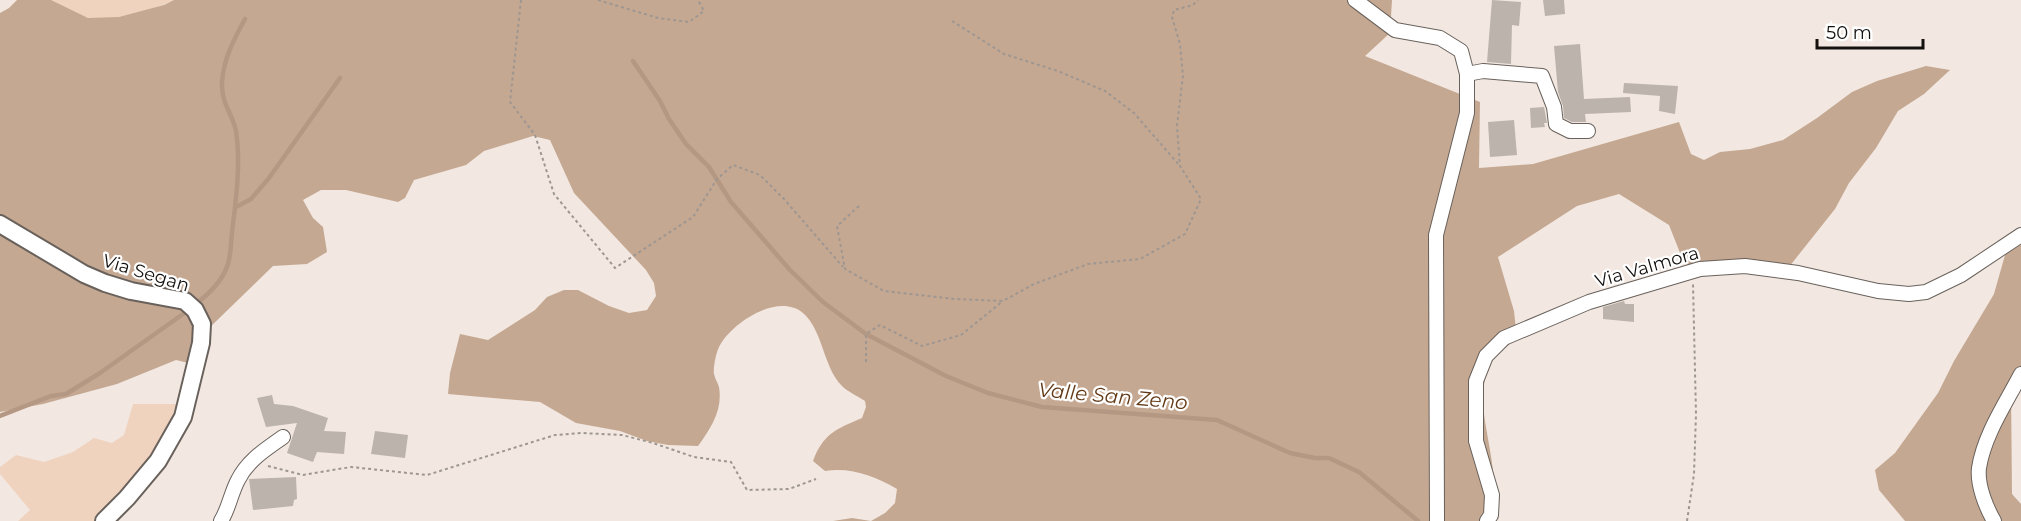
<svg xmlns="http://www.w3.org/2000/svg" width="2021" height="521" viewBox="0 0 2021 521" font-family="Montserrat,sans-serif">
<rect width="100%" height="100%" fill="#f2e8e1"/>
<g fill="#f0d3bf">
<path d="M51,0H174C150,12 116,21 90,18C77,17 62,6 51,0Z"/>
<path d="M133,404H186L161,455L105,521H18L30,510L0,474V467L16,455L44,462L73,452L94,438L112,443L124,435Z"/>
</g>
<g fill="#c5a892">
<path d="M17,0H51L88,18L119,17L164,5L174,0H1392L1390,33L1365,56L1480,102L1479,168L1533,164L1679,122L1691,154L1704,160L1720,152L1750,149L1783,140L1817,118L1852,92L1877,81L1926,66L1950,70L1924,94L1898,111L1876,148L1849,183L1835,209L1785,272L1688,273L1669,225L1619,194L1577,206L1498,257L1514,311L1517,339L1489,359C1487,373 1481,391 1483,405C1486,440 1502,487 1490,521H833L852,518L871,521L885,513L895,503L897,489C875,476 851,467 825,471L813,461C823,434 836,429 862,418L866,407L865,401C858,396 848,392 842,386C823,367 823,330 803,313C778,292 731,323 719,347C716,353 713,368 714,374C715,379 718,383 719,387C723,410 711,428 698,446L668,445L647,441L620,431L576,423L540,402L448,394L450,373L460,334L488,340L535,310L547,297L564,290H578L609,306L629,313L647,310L656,296L654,283L646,270L574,193L550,140L533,136L484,151L466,165L414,180L405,198L398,202L346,190H321L303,200L313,218L323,227L327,252L307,264L273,266L204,333L197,365L176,360L117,384L43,404L0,412V13L9,8Z"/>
<path d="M2021,242V378L2011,389L2012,494L2021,504V521H1905L1879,490L1875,470L1895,453L1938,393L1954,361L1994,294L2007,248Z"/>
</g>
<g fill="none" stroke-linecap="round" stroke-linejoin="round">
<g stroke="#b59883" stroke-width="4.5">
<path d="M633,61L660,101L669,119L686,144L709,167L731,202L790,270L823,302L866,334L946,376L988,393L1042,407L1217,420L1290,453L1315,458H1329L1359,472L1418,521"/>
<path d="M236,207L251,199L269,178L340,78"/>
<path d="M197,303C210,293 223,280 228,264C231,254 231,242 232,232C236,200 241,164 236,131C233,115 221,103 222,83C223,60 234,39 245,19"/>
<path d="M0,416L51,396L66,394L100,373L183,314"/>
</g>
</g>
<g fill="#bcb3ac">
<path d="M1492,0L1521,2L1519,26L1512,25L1511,64L1487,62Z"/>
<path d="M1543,0H1564L1565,14L1545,16Z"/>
<path d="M1580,44L1584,99L1630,97L1631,112L1585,114L1586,122H1572L1564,118L1563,106L1558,92L1554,46Z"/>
<path d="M1624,83L1678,86L1675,114L1659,111L1660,96L1623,93Z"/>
<path d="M1544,107L1547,123H1544L1545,127L1531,128L1530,108Z"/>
<path d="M1514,120L1517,155L1490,157L1488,122Z"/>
<path d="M1624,301L1625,304H1634V322L1603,319V307Z"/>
<path d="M272,395L274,404L293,406L328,418L324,431L346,432L344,454L317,452L313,462L287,453L297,423L266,427L257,398Z"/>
<path d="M375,431L408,435L405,458L371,454Z"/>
<path d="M296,477L297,499L294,500L293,506L253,510L249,479Z"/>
</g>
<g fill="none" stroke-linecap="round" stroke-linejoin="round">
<g stroke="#69615b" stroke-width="16">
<g id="minor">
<path d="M1355,0L1395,30L1440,38L1461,51L1467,74V113L1436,235L1437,521"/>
<path d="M1467,74L1483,71L1542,76L1554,107L1556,124L1570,131H1588"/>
<path d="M221,521C229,508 231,493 238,480C248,460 265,450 283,437"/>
<path d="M1487,521L1491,515L1492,495L1476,441V381L1486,356L1504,338L1589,302L1700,269L1745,266L1798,273L1878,291L1909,294L1926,292L1961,275L2021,235"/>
<path d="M1994,521C1986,507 1977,485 1979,468C1984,435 2006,403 2021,374"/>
</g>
</g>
<g stroke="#69615b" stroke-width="20">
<path id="tertiary" d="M0,224L84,274L105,283L131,291L185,301L195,310L202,324L201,343L183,417L158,461L127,498L104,521"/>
</g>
<g stroke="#9e9691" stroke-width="2" stroke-dasharray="3 3" stroke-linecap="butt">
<path d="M521,0L510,102L535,135L554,194L615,268L693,217L717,179L733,165L760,175L784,199L843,267"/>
<path d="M598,0L658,18L689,22L704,11L698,0"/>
<path d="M952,21L1004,54L1058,71L1105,91L1134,113L1180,166"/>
<path d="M859,206L837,226L845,269L884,291L955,299L1003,301L1034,284L1088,264L1140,259L1185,234L1201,199L1180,166L1177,126L1183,76L1180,44L1172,17L1174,10L1193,5L1198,0"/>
<path d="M866,362V334L880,325L922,346L961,335L1003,301"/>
<path d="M268,466L303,475L351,467L427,475L555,435L582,433L622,435L653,443L694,457L731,462L747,490L789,489L816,479"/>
<path d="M1687,521L1694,474L1696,414L1693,284"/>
</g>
<use href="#minor" stroke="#fff" stroke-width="14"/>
<use href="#tertiary" stroke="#fff" stroke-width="16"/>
</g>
<g text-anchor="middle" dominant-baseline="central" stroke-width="4.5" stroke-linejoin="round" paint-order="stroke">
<g font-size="18" fill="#14110f" stroke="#fff">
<text transform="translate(1647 267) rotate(-16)">Via Valmora</text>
<text transform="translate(146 273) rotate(17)">Via Segan</text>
</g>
<g font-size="20" font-style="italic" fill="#633a17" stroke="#fff">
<text transform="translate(1113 396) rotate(5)">Valle San Zeno</text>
</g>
</g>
<path d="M1817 39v9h106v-9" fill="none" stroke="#14110f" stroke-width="3"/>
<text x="1826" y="39" font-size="18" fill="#14110f" stroke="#ffffff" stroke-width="4.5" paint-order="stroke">50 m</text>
</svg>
